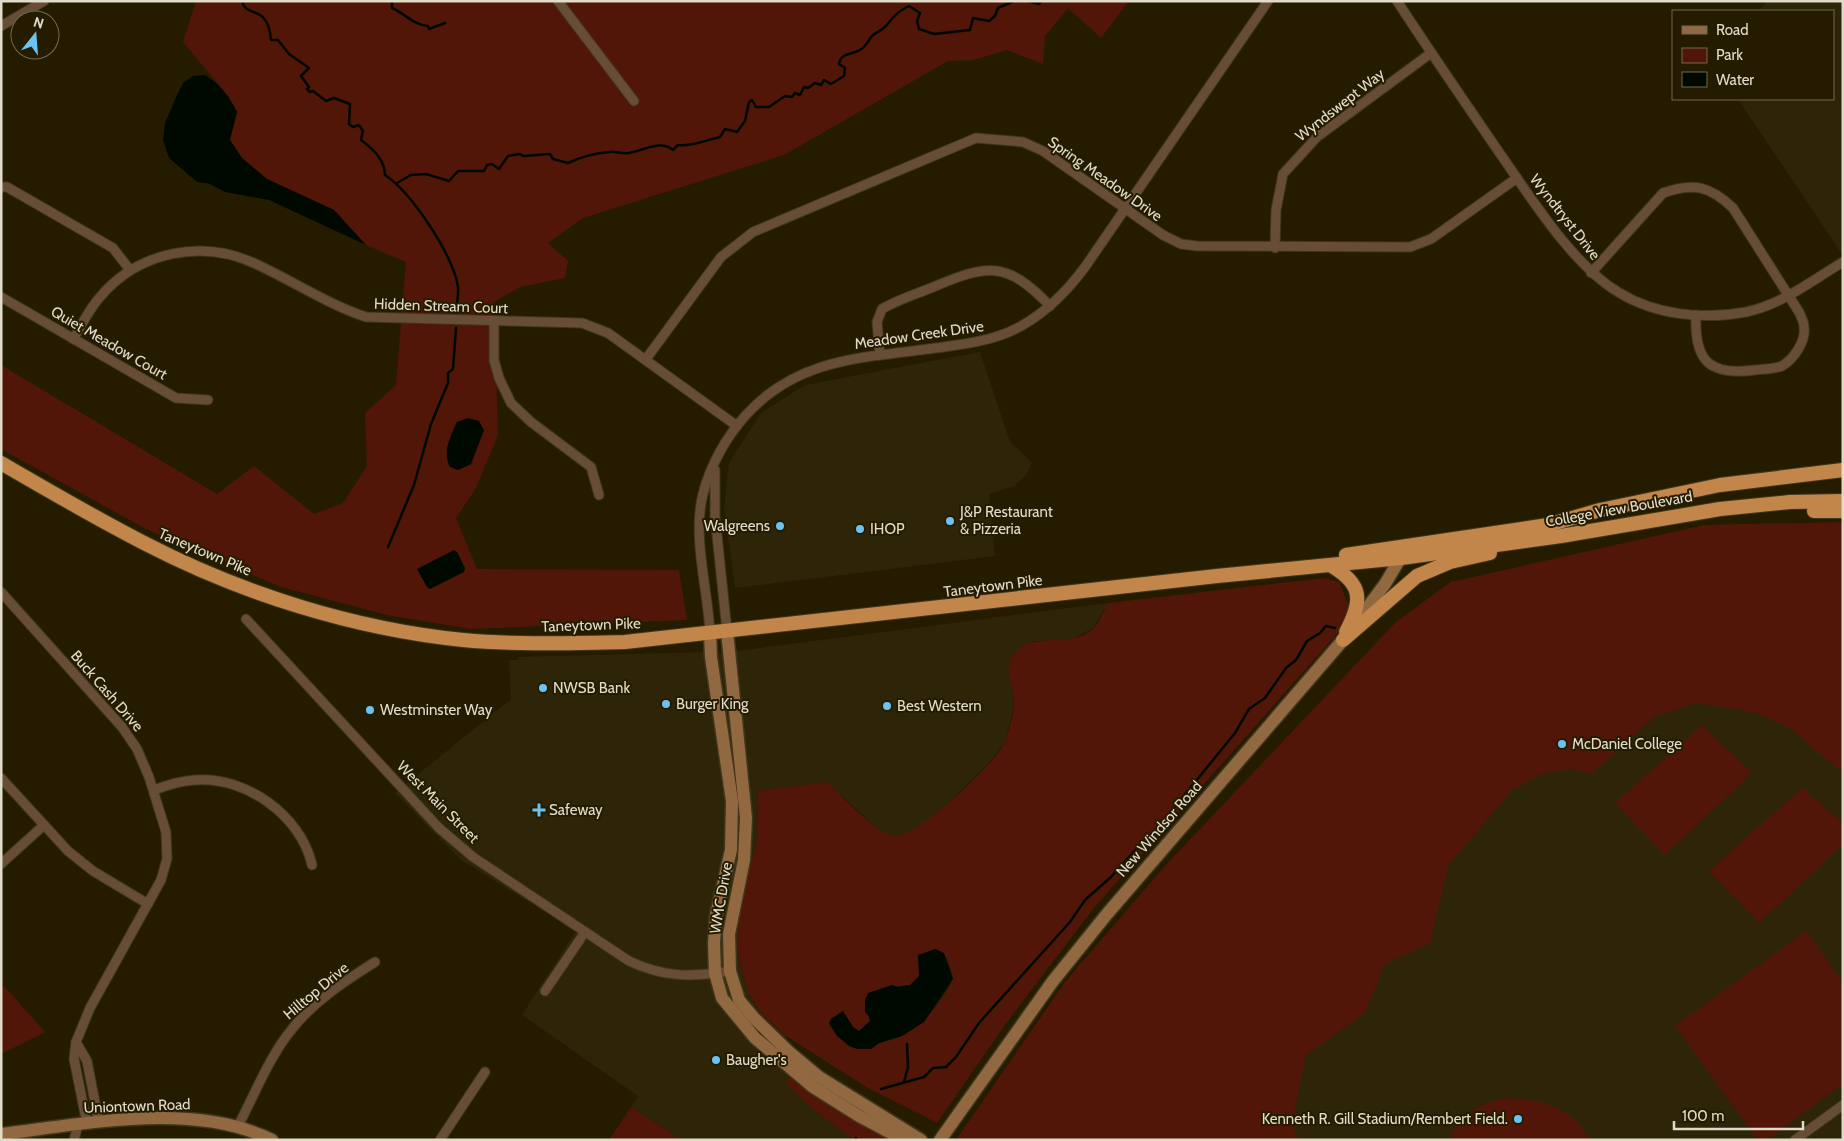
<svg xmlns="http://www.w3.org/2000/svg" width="1844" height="1141" viewBox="0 0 1844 1141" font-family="Cabin,sans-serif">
<rect width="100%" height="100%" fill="#251c00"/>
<g fill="#2e2508">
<path d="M1768,1H1843V249L1840,251L1738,99H1833V11H1758Z"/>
<path d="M980,352L1010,442L1032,462L1027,474L1014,486L989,494L995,556L735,588L724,508L729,463L761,413L805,385Z"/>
<path d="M1843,522V1140H956L1065,982L1165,866L1396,622L1451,582L1705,525Z"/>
<path d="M1108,603L1093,628L1071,640L1033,641L1009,665L1014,705L1005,743L985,767L934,817L909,833L894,837L879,830L827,782L758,791L757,841L743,894L735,943L748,992L761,1013L786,1036L791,1076L786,1083L815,1111L851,1137L850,1140H682L631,1107L638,1096L522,1015L576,931L461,860L395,793L511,699L509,660H518V657L705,652V655Z"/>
</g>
<g fill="#511607" fill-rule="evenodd">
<path d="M196,1H1129L1101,38L1068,8L1045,36L1043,64L1007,50L973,60L948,61L784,155L583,218L548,243L568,261L565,278L520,287L494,302L498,435L476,488L456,518L477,569L679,570L687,620L471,629L387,615L281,587L146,529L1,449V365L217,494L254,466L314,514L343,503L367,466L365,413L396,385L406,262L366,245L334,210L267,179L242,158L230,140L237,112L229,97L183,42ZM456,422L484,430L471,464L459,470L446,449Z"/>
<path d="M1843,522V773L1788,727L1753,712L1697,703L1655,716L1591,774L1575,769L1543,773L1512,790L1448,866L1430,943L1385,964L1365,1013L1306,1055L1292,1124L1299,1140H956L1065,982L1165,866L1396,622L1451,582L1705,525Z"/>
<path d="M1325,578L1339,582L1351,611L1344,626L1093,909L1007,1022L937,1123L868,1088L786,1036L761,1013L748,992L735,943L743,894L757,841L758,791L827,782C842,795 875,833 894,836C914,840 1001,759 1006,740C1009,729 1012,718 1014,707C1016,691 1002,670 1013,655C1033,629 1069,650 1093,629C1099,623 1104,610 1108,603ZM938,950L946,957L953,976C948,997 919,1029 900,1037C890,1041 880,1041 871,1049L834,1032L829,1024L831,1019L843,1011L853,1027L859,1031L870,1021L865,1005L868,997L882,988L910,985L919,976L918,955Z"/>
<path d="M1702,725L1752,773L1665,855L1615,803Z"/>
<path d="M1802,788L1843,823V844L1759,923L1709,871Z"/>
<path d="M1806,931L1843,982V1084L1766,1140H1758L1675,1026Z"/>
<path d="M1,983L45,1032L1,1054Z"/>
<path d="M791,1076L812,1093L890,1140H850L851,1137L815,1111L786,1083Z"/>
<path d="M1504,1098C1543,1099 1569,1106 1591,1140H1449C1459,1116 1480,1104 1504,1098Z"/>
<path d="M631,1107L682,1140H609Z"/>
</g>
<g fill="#000900">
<path d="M205,75C220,84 229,96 237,112L230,140L242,158L267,179L334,210L366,245L269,200L225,192L210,184L197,182L169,158L163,140L165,123L176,97L183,83L193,76Z"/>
<path d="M468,418L479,421L484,430L471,464L458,470L450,467C442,451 451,437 457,422Z"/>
<path d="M454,550L457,552L465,568L464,572L430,589L427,587L417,569Z"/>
<path d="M935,949L944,953L953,979L924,1022L902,1036L879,1043L871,1049H857L849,1046L837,1036L829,1023L831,1019L843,1011L853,1027L859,1031L870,1021L869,1016L865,1012V1000L868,993L892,985L898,987L910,985L919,976L918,955Z"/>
</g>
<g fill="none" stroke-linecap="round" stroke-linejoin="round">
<g stroke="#000900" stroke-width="2.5">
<path d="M242,1C246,19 268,3 271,40H278L289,54L309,68L301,76L309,87L307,89L310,92L313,91L326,101L334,98L350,104L349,124L353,127L359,125L363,131L361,140C373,149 385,160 385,175C412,193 453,255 458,287C459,295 456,306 456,314"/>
<path d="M392,1V8C406,14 413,25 428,26L429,29L445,23"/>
<path d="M1028,1L1039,4L1041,1"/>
<path d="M397,183L411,175L426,174L449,181L458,171H484L487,165L492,164L499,169L508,156L519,154L524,156L550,154L553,159L568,163C581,157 595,153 609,152C615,151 622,154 629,153C643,151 661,139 673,150L678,145C690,147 707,140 720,137L725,129L737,132L745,121L749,102L752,100L756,107H769L785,96L792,97L795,93L800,95L804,87L808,88L815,83L821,85L824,80L831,84L844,76L845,68L839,64C841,52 852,55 860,50C867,46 868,40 873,35C877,32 882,30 886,26C895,15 896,13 909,6L920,13L917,21L919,29L934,34L970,30L973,18L989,21L995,16L998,8L1014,1"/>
<path d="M388,547L414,485L431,424L448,383V373L453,369L456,328"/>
<path d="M904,1082L908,1067L907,1044"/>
<path d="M881,1089L924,1077L933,1068L946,1067L956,1057L979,1023L1070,922L1085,900L1111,877L1141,844L1152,835L1235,733L1249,709L1265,698L1286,668L1296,660L1307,641L1320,633L1326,626L1335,628"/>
<path d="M855,1140L856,1138"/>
</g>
<g stroke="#3f371c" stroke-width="11">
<g id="minor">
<path d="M558,1L634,101"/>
<path d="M1397,1C1431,53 1466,104 1501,155C1531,198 1573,265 1618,292C1655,315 1703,320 1746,312C1783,304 1811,281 1843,262"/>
<path d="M1,26L44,1"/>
<path d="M1,187H7L113,248L130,270"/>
<path d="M1275,248L1276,210L1283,174L1317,137L1431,53"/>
<path d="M1591,273L1663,193C1693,182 1710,186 1733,208L1799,312C1801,316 1804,322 1804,327C1806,341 1794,359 1782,366C1775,369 1763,369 1755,370C1709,376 1694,361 1696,315"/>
<path d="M1,297L176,398L208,400"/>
<path d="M494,322V360L499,378L511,403L531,422L591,467L599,495"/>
<path d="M73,339C82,325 89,309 100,297C139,251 202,239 256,264C295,282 325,303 366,317L582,323L608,333L737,426"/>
<path d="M880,355L877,322L882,309C897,300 916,294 931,288C987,264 1006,260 1050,306"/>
<path d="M646,359L721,257L753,232L976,138L1023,142L1043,151L1163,235L1181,244L1197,246L1410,247L1431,239L1517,178"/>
<path d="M715,470V516L727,631"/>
<path d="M1,592L122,727L137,749L149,777L166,832L167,859L161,880L90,1008L76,1042L74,1059L87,1124"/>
<path d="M246,619L439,828L473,857L629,961C665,978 692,977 730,971"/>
<path d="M710,633C708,590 692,536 703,494C710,466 726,437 746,415C802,353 874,358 950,346C971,343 990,340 1009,332C1041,318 1065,294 1085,267L1268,1"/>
<path d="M1,778L68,851L93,871L148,904"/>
<path d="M154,790C167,785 181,781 195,780C245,776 301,815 312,865"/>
<path d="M1,864L44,825"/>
<path d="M545,991L585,932"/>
<path d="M76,1042L87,1061L99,1123"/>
<path d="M238,1126C255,1094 269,1057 292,1029C314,1001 345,981 375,962"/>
<path d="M74,1140L78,1125"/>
<path d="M440,1140L485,1072"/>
<path d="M1795,1140L1843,1105"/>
</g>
</g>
<g stroke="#3f371c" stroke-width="15">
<g id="secondary">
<path d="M727,631L746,818L744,860L729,934L730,971L739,1000L754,1018L788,1051L819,1077L921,1140"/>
<path d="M710,633L711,657L732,801L731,850L716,915L714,943L715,973L722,998L755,1038L813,1087L859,1116L904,1140"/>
<path d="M1,1134C86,1124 193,1101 272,1140"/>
<path d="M940,1140L1053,981L1107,914L1343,640L1385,584L1404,552"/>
</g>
</g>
<g stroke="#3f371c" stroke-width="16">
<g id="trunk">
<path d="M1,463C49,491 97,519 146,544C243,594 354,629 463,640C517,645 571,643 625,642L1217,576L1401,558L1561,536L1720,509L1790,502L1843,501"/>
<path d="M1814,511H1843"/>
<path d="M1346,555L1548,525L1600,510L1720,485L1843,470"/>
<path d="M1330,565C1363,584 1363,600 1346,632"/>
<path d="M1343,640L1417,576L1450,562L1490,553"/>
</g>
</g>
<use href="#minor" stroke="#674d35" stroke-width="9"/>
<use href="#secondary" stroke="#926840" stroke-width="12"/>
<use href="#trunk" stroke="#c2864a" stroke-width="14"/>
</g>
<g fill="#6cc3f2" stroke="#251c00" stroke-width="2">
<circle cx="950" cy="521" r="5"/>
<circle cx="780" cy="526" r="5"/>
<circle cx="860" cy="529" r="5"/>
<circle cx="543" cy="688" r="5"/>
<circle cx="666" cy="704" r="5"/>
<circle cx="887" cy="706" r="5"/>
<circle cx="370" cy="710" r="5"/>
<circle cx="1562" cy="744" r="5"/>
<path d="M536.5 802.5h5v5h5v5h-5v5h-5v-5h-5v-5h5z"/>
<circle cx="716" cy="1060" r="5"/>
<circle cx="1518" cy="1119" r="5"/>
</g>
<g text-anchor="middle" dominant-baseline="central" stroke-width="4" stroke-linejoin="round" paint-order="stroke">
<g font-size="15" fill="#e1dbca" stroke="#251c00">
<text transform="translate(1340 105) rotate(-38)">Wyndswept Way</text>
<text transform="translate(1105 179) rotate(35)">Spring Meadow Drive</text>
<text transform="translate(1565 217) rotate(52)">Wyndtryst Drive</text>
<text transform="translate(441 306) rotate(2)">Hidden Stream Court</text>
<text transform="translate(919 335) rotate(-8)">Meadow Creek Drive</text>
<text transform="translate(109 343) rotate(30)">Quiet Meadow Court</text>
<text transform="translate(1619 509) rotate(-10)">College View Boulevard</text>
<text transform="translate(205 552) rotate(23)">Taneytown Pike</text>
<text transform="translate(993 586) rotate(-7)">Taneytown Pike</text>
<text transform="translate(591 625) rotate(-2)">Taneytown Pike</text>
<text transform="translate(107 691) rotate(49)">Buck Cash Drive</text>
<text transform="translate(438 802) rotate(45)">West Main Street</text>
<text transform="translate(1159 829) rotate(-49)">New Windsor Road</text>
<text transform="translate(721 898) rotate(-80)">WMC Drive</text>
<text transform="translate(316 991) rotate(-40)">Hilltop Drive</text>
<text transform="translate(137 1106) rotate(-2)">Uniontown Road</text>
</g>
<g font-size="15" fill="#e1dbca" stroke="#251c00" text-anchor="start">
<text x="960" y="512">J&amp;P Restaurant<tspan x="960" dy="17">&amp; Pizzeria</tspan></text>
<text x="770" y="526" text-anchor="end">Walgreens</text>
<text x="870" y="529">IHOP</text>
<text x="553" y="688">NWSB Bank</text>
<text x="676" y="704">Burger King</text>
<text x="897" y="706">Best Western</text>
<text x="380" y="710">Westminster Way</text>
<text x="1572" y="744">McDaniel College</text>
<text x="549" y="810">Safeway</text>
<text x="726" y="1060">Baugher's</text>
<text x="1508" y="1119" text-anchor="end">Kenneth R. Gill Stadium/Rembert Field.</text>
</g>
</g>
<rect width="1844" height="1141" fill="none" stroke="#e1dbca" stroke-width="5"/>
<rect x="1672" y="10" width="162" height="90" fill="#251c00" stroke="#706851"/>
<rect x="1682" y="26" width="25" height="8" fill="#926840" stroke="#706851"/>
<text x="1716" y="35" font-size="15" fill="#e1dbca">Road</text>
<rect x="1682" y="48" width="25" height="15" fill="#511607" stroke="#706851"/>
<text x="1716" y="60" font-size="15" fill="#e1dbca">Park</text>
<rect x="1682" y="72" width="25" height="15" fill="#000900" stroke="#706851"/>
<text x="1716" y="85" font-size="15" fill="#e1dbca">Water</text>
<g transform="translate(35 35) rotate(17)"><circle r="24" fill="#251c00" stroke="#706851"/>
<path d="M0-4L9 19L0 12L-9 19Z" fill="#6cc3f2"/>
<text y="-8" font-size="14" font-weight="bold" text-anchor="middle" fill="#e1dbca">N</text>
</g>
<path d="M1674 1121v8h129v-8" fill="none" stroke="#e1dbca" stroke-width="2.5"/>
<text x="1682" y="1121" font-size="15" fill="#e1dbca" stroke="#251c00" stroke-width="4" paint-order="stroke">100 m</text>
</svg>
